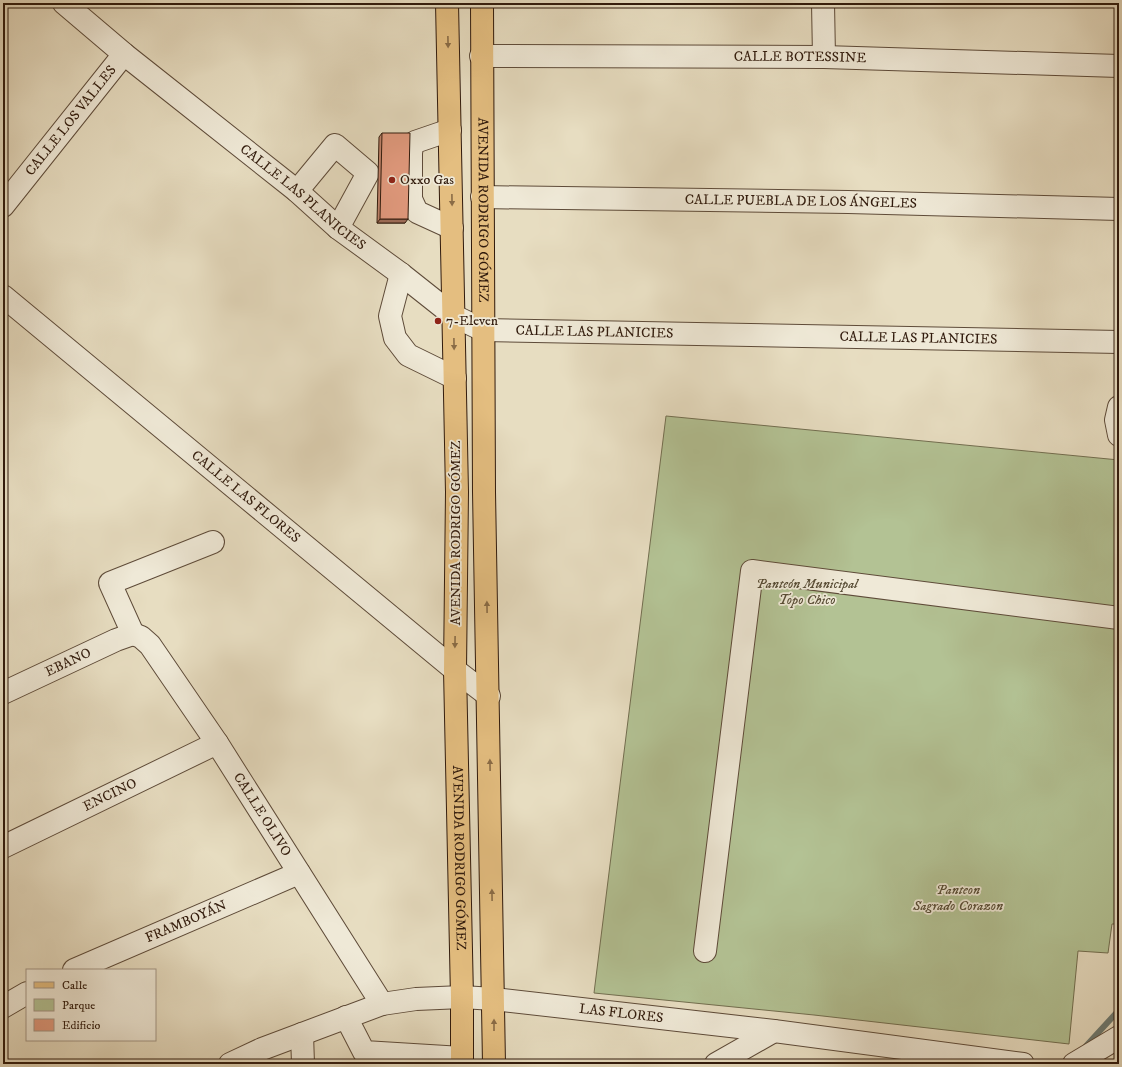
<svg xmlns="http://www.w3.org/2000/svg" width="1122" height="1067" viewBox="0 0 1122 1067" font-family="'IM FELL DW Pica',serif">
<rect width="100%" height="100%" fill="#e7ddc1"/>
<filter id="stains"><feTurbulence type="fractalNoise" baseFrequency=".005" numOctaves="4"/><feColorMatrix values="0 0 0 0 .2 0 0 0 0 .09 0 0 0 0 .02 0 0 0 .5 -.17"/></filter>
<radialGradient id="worn" r=".72"><stop offset=".6" stop-color="#630" stop-opacity="0"/><stop offset="1" stop-color="#630" stop-opacity=".3"/></radialGradient>
<path fill="#b3c294" stroke="#726e50" d="M666,416L1119,460V924H1112L1108,953L1078,951L1069,1044L814,1015L594,993Z"/>
<g fill="none" stroke-linecap="round" stroke-linejoin="round">
<path stroke="#6e7b73" stroke-width="6" d="M1086,1046L1119,1010"/>
<g stroke="#5e4b39" stroke-width="24">
<g id="minor">
<path id="s1" d="M64,3L124,54L297,191L338,228L401,274L454,316L483,330L1119,342"/>
<path d="M823,3L824,57"/>
<path id="s2" d="M481,56L824,57L1119,66"/>
<path d="M450,130L415,142L412,146L411,153V199L417,212L452,228"/>
<path d="M297,191L335,145L368,173L338,228"/>
<path id="s3" d="M482,197L848,202L1119,209"/>
<path id="s4" d="M3,206L124,54"/>
<path d="M401,274L390,316L395,338L408,355L455,378"/>
<path id="s5" d="M3,296L455,670L489,696"/>
<path d="M1119,407L1116,420L1119,435"/>
<path id="s6" d="M133,634L141,637L150,645L217,743L382,1004"/>
<path d="M133,634L110,583L213,542"/>
<path id="s7" d="M3,693L116,640L133,634"/>
<path id="s8" d="M3,847L217,743"/>
<path d="M705,951L752,571L1119,618"/>
<path id="s9" d="M74,970L299,873"/>
<path d="M3,1007L27,993"/>
<path d="M346,1017L364,1052L462,1058"/>
<path d="M302,1034L303,1064"/>
<path id="s10" d="M230,1064L262,1049L382,1004L416,999L462,997L494,999L774,1031L1023,1064"/>
<path d="M716,1064L774,1031"/>
<path d="M1074,1064L1119,1037"/>
</g>
</g>
<g stroke="#301a0c" stroke-width="24">
<g id="major">
<path id="s11" d="M447,3L457,492L455,670L462,997V1064"/>
<path id="s12" d="M482,3L484,492L494,1064"/>
</g>
</g>
<use href="#minor" stroke="#efe9d7" stroke-width="22"/>
<use href="#major" stroke="#e4be80" stroke-width="22"/>
</g>
<path fill="#c2846c" stroke="#301a0c" d="M382,133L405,223H377L379,137Z"/>
<path fill="#9e6c58" stroke="#301a0c" d="M380,219H408L405,223H377Z"/>
<path fill="#e29a7e" stroke="#301a0c" d="M382,133H410L408,219H380Z"/>
<defs><path id="oneway-solid" d="M-6-.8H1V-3.2L6.5 0L1 3.2V.8H-6Z"/></defs>
<g fill="#8a6c46">
<use href="#oneway-solid" transform="translate(448 42) rotate(89)"/>
<use href="#oneway-solid" transform="translate(452 200) rotate(89)"/>
<use href="#oneway-solid" transform="translate(454 344) rotate(89)"/>
<use href="#oneway-solid" transform="translate(487 607) rotate(-91)"/>
<use href="#oneway-solid" transform="translate(455 642) rotate(91)"/>
<use href="#oneway-solid" transform="translate(490 765) rotate(-91)"/>
<use href="#oneway-solid" transform="translate(492 895) rotate(-91)"/>
<use href="#oneway-solid" transform="translate(494 1025) rotate(-90)"/>
</g>
<g fill="#8f2418" stroke="#efe9d7" stroke-width="1.5">
<circle cx="392" cy="180" r="4"/>
<circle cx="438" cy="321" r="4"/>
</g>
<g text-anchor="middle" dominant-baseline="central" stroke-width="3.5" stroke-linejoin="round" paint-order="stroke">
<g font-size="14" fill="#301a0c" stroke="#efe9d7">
<text stroke="none"><textPath href="#s2" startOffset="319">CALLE BOTESSINE</textPath></text>
<text stroke="none"><textPath href="#s4" startOffset="109">CALLE LOS VALLES</textPath></text>
<text stroke="none"><textPath href="#s1" startOffset="308">CALLE LAS PLANICIES</textPath></text>
<text stroke="none"><textPath href="#s3" startOffset="319">CALLE PUEBLA DE LOS ÁNGELES</textPath></text>
<text stroke="none"><textPath href="#s12" startOffset="207">AVENIDA RODRIGO GÓMEZ</textPath></text>
<text stroke="none"><textPath href="#s1" startOffset="644">CALLE LAS PLANICIES</textPath></text>
<text stroke="none"><textPath href="#s1" startOffset="968">CALLE LAS PLANICIES</textPath></text>
<text stroke="none"><textPath href="#s5" startOffset="315">CALLE LAS FLORES</textPath></text>
<text transform="translate(456 533) rotate(-90)">AVENIDA RODRIGO GÓMEZ</text>
<text stroke="none"><textPath href="#s7" startOffset="72">EBANO</textPath></text>
<text stroke="none"><textPath href="#s8" startOffset="119">ENCINO</textPath></text>
<text stroke="none"><textPath href="#s6" startOffset="224">CALLE OLIVO</textPath></text>
<text stroke="none"><textPath href="#s11" startOffset="855">AVENIDA RODRIGO GÓMEZ</textPath></text>
<text stroke="none"><textPath href="#s9" startOffset="122">FRAMBOYÁN</textPath></text>
<text stroke="none"><textPath href="#s10" startOffset="404">LAS FLORES</textPath></text>
</g>
<g font-size="14" fill="#301a0c" stroke="#efe9d7" text-anchor="start">
<text x="400" y="180">Oxxo Gas</text>
<text x="446" y="321">7-Eleven</text>
</g>
<g font-size="14" font-style="italic" fill="#574c35" stroke="#efe9d7">
<text x="807" y="584">Panteón Municipal<tspan x="807" dy="16">Topo Chico</tspan></text>
<text x="958" y="890">Panteon<tspan x="958" dy="16">Sagrado Corazon</tspan></text>
</g>
</g>
<rect width="1122" height="1067" fill="none" stroke="#e7ddc1" stroke-width="16"/>
<rect x="4" y="4" width="1114" height="1059" fill="none" stroke="#301a0c" stroke-width="2"/>
<rect x="8" y="8" width="1106" height="1051" fill="none" stroke="#301a0c"/>
<rect x="26" y="969" width="130" height="72" fill="#efe9d7" stroke="#a39686"/>
<rect x="34" y="982" width="20" height="6" fill="#e4be80" stroke="#a39686"/>
<text x="62" y="989" font-size="12" fill="#301a0c">Calle</text>
<rect x="34" y="999" width="20" height="12" fill="#b3c294" stroke="#a39686"/>
<text x="62" y="1009" font-size="12" fill="#301a0c">Parque</text>
<rect x="34" y="1019" width="20" height="12" fill="#e29a7e" stroke="#a39686"/>
<text x="62" y="1029" font-size="12" fill="#301a0c">Edificio</text>
<rect width="100%" height="100%" filter="url(#stains)"/>
<rect width="100%" height="100%" fill="url(#worn)"/>
</svg>
